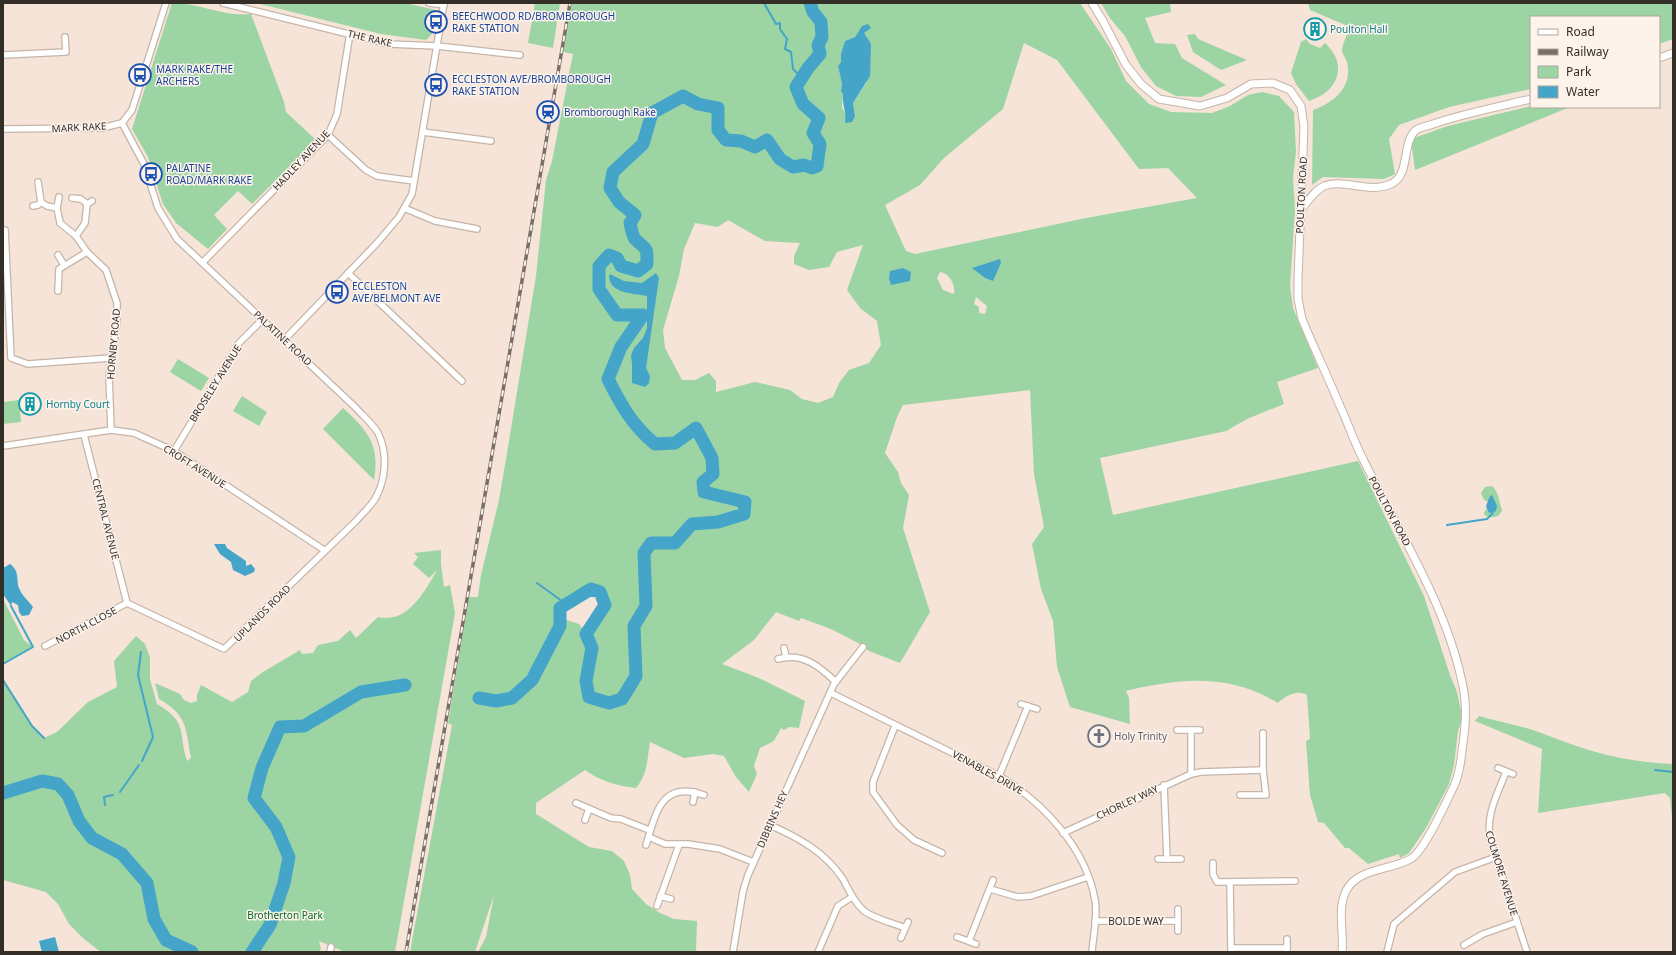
<svg xmlns="http://www.w3.org/2000/svg" width="1676" height="955" viewBox="0 0 1676 955" font-family="'Noto Sans',sans-serif">
<rect width="100%" height="100%" fill="#f5e4d7"/>
<g fill="#9dd4a4" fill-rule="evenodd">
<path d="M172,3C199,3 224,17 251,14L284,102L286,112L316,140L252,204L238,191L214,215L227,229L208,249L176,223L163,204L148,157L132,129Z"/>
<path d="M256,3H405L436,10L432,34L426,40L381,34Z"/>
<path d="M535,3H560L553,48L528,43Z"/>
<path d="M572,3H1080L1111,49L1126,81L1149,104L1171,112L1212,113L1230,106L1248,95L1262,92L1279,96L1294,112L1296,152L1293,177L1295,210L1290,286L1293,308L1318,368L1277,382L1284,404L1247,419L1226,431L1100,458L1113,515L1358,461L1424,596L1450,675L1457,692L1461,711V722L1458,731L1454,765L1449,784L1426,828L1409,853L1400,858L1399,854L1368,864L1349,848H1345L1324,823L1318,822L1310,795L1306,741L1310,739L1307,695C1297,689 1285,696 1278,703C1229,673 1179,678 1126,691L1129,698L1130,724L1070,707L1057,667L1053,621L1041,589L1032,544L1044,527L1034,474L1030,390L903,405L897,417L885,453L898,472L901,483L909,495L903,528L930,612L900,663L869,651L860,644L831,629L801,618L799,621L776,612L754,640L722,664L759,678L805,701L799,728L789,727L784,730L781,728L774,741L760,748L754,766L757,774L749,792L736,777L724,756L713,754L684,758L650,742C647,759 648,774 636,788C618,786 600,781 585,770L536,803V814L589,847L612,851L624,861L630,875L632,889L646,904L660,913L674,919L697,921L696,952H478L486,937L494,895L475,952H410L452,725L448,723L469,597H478L481,575L499,500L507,453L536,276L546,180L552,161L573,54L563,52ZM862,26L866,83L853,103L855,116L846,115L842,107L843,94L841,91L842,84L838,66L841,62L845,41L855,37ZM1024,43L1057,60L1139,169L1168,168L1197,198L1086,218L915,254L906,251L885,205L920,185L944,158L1003,109ZM728,220L765,241L800,243L794,256V264L809,270L829,267L837,252L863,245L847,290L860,308L877,321L881,345L869,363L849,370L839,383L833,397L818,403L802,399L790,390L755,382L716,392V381L709,373L695,380H682L665,348L663,330L679,276L684,249L695,223L718,227ZM940,272C949,273 956,285 954,294L943,290L937,278ZM976,297L987,306L985,314L979,313V307L974,304ZM591,589L600,592L605,605L586,633L579,624L560,618V608ZM531,683L510,704L495,706L505,703Z"/>
<path d="M1101,3H1170L1171,12L1145,18L1155,43L1175,44L1182,58L1226,85L1201,97L1176,96L1156,86L1141,67L1125,36L1110,18Z"/>
<path d="M1308,3H1673V39L1659,44V17H1531V89L1449,107L1399,125L1389,139L1395,174L1384,179L1323,177L1312,185L1313,110C1334,103 1353,87 1347,62C1346,59 1343,55 1342,51C1342,44 1348,34 1350,27L1310,10Z"/>
<path d="M1195,34L1198,39L1247,60L1221,70L1193,52L1187,35Z"/>
<path d="M1306,39L1310,44L1320,48L1325,43C1349,65 1338,92 1309,101L1296,84L1291,73L1301,42Z"/>
<path d="M1531,106L1570,107L1415,170L1411,139L1448,126Z"/>
<path d="M178,359L209,378L201,391L170,372Z"/>
<path d="M242,396L267,412L259,426L233,411Z"/>
<path d="M19,400L21,422L3,424V402Z"/>
<path d="M343,408C368,431 380,445 374,480L323,429Z"/>
<path d="M1492,486C1499,492 1499,502 1502,510C1500,518 1492,518 1485,516L1484,513L1486,509L1488,512L1489,499V502L1484,500L1481,493L1485,487Z"/>
<path d="M441,550V564L444,587L450,585L455,613L395,952H345L319,941L321,949L319,952H101L84,939L69,924L58,904L46,892L3,880V680L32,726L44,738L57,732L88,702L117,687L114,661L136,636L145,644L150,657V679L157,704C188,722 178,732 187,761L191,758C185,727 188,716 159,699L155,683L180,694L184,700L191,703L197,701V695L201,685L232,702L248,692L251,681L263,672L300,650L302,654L313,653L318,645L338,641L350,630L356,638L378,617C408,624 425,591 437,570L429,578L413,564L418,557L414,553Z"/>
<path d="M3,599L24,640L33,647L3,664Z"/>
<path d="M1479,716C1497,721 1515,725 1533,730C1545,734 1556,739 1568,743C1600,755 1638,763 1673,764V827L1670,798L1665,793L1538,813L1542,749L1475,721Z"/>
</g>
<g fill="#44a5c9">
<path d="M868,24L871,28L864,33L871,44L870,76L853,103L855,116L852,122L845,123C847,113 842,105 843,94L841,91L842,84L838,66L841,62V54L845,41L855,37L862,26Z"/>
<path d="M1000,259L1001,263L993,281L985,278L972,268Z"/>
<path d="M903,268L911,272L910,281L891,285L889,279L890,271Z"/>
<path d="M656,273L659,278L646,368L650,376L649,383L645,387L632,383V364L631,355L634,348L643,338L647,328V296C633,293 610,294 609,276L610,274L624,281L642,283Z"/>
<path d="M1492,495L1497,506L1496,511L1491,513L1488,512L1486,506L1490,496Z"/>
<path d="M214,544H225L227,548L246,561V566L251,564L255,569L254,572L245,576L233,570L231,562L220,554Z"/>
<path d="M10,564C20,571 16,580 19,588C22,596 28,600 33,607L29,615L22,616L19,612L18,605L12,602L11,606L3,594V568Z"/>
<path d="M55,937L59,952H42L39,941Z"/>
</g>
<g fill="none" stroke-linecap="round" stroke-linejoin="round">
<g stroke="#44a5c9" stroke-width="2">
<path d="M764,3L776,24L780,23V29L787,39L785,49L791,52L793,69L802,78"/>
<path d="M1447,525L1487,519L1493,513"/>
<path d="M537,583L566,604"/>
<path d="M141,652L138,675L153,737L142,761"/>
<path d="M3,664L33,647L11,606"/>
<path d="M3,680L32,726L44,738"/>
<path d="M1655,770L1673,772"/>
<path d="M120,792L139,765"/>
<path d="M105,805L104,797L113,795"/>
</g>
<g stroke="#44a5c9" stroke-width="13">
<path d="M479,698L496,701L512,698L532,680L560,626V608L591,589L600,592L605,605L586,634L592,648L586,681L589,697L609,703L622,699L636,676L634,626L646,606L644,553L651,543H675L692,524L718,522L744,514L745,502L704,492L703,482L713,474L712,458L696,428L675,443L655,444C632,425 621,405 608,379L621,347L643,315H617L599,289V266L609,255L617,258L621,266L638,271L647,264C647,245 647,251 635,239C632,235 631,227 630,223L635,215L619,202L610,188L613,172L643,144L652,113L683,96L698,104L718,108V130L726,140L741,141L755,147L767,140L780,159L793,167L804,165L812,168L817,166L820,144L813,133L819,118L803,104L796,87L808,68L820,54L818,45L822,37L821,22L813,12L810,3"/>
<path d="M3,793L42,781L58,784L68,795L79,821L92,838L122,854L147,883L154,919L166,940L192,952"/>
<path d="M252,952L270,925L284,883L289,857L276,827L254,798L262,768L280,727L304,726L361,692L405,685"/>
</g>
<g stroke="#c5b5a8" stroke-width="8">
<g id="minor">
<path d="M223,3L389,44L437,46L520,55"/>
<path d="M429,3L444,5"/>
<path d="M3,55L66,52L65,37"/>
<path d="M122,123L144,164L158,208L177,239L355,407C362,415 373,424 378,433C388,453 386,480 375,499C370,507 362,514 356,521L224,649L127,603"/>
<path d="M3,129L102,128L122,123L132,110L166,3"/>
<path d="M423,132L491,141"/>
<path d="M328,135L366,170L377,176L414,181"/>
<path d="M38,182L41,202L47,206L57,208"/>
<path d="M59,197L57,208L60,223L76,236L87,252L106,270L117,303V321L109,376L111,430"/>
<path d="M72,198L81,199L87,204"/>
<path d="M33,206L38,205L41,202"/>
<path d="M404,208L435,221L477,229"/>
<path d="M5,230L11,358L28,364L111,358"/>
<path d="M76,236L85,223L87,204L92,201"/>
<path d="M58,255L64,265"/>
<path d="M203,262L328,135L337,114L350,33"/>
<path d="M348,273L462,381"/>
<path d="M58,291L59,269L87,252"/>
<path d="M285,339L377,243L399,217L412,194L444,3"/>
<path d="M84,435L127,603"/>
<path d="M3,446L111,430L134,433L174,451L324,550"/>
<path d="M174,451L239,343L262,320"/>
<path d="M45,646L127,603"/>
<path d="M784,648L786,657"/>
<path d="M778,659C802,652 819,666 836,682"/>
<path d="M831,693L999,776C1043,802 1086,848 1095,900C1098,917 1093,936 1092,952"/>
<path d="M1021,704L1037,709"/>
<path d="M895,726L873,782V792L897,825L914,840L942,853"/>
<path d="M1177,730H1200"/>
<path d="M1498,768L1513,774"/>
<path d="M1506,772C1497,795 1486,814 1490,839L1527,952"/>
<path d="M1191,774V730"/>
<path d="M999,776L1028,706"/>
<path d="M1164,785L1167,859"/>
<path d="M1240,795H1266L1263,770V733"/>
<path d="M693,802L695,792"/>
<path d="M576,803L611,818L621,819L649,830"/>
<path d="M585,820L589,809"/>
<path d="M770,825C799,838 825,852 843,879C849,890 853,901 863,910C871,918 894,923 905,928"/>
<path d="M1063,833L1191,774L1201,772L1263,770"/>
<path d="M649,837L665,844H688L720,849L753,862"/>
<path d="M646,845C656,813 661,780 704,795"/>
<path d="M1158,859H1181"/>
<path d="M1213,863V874L1217,882L1295,881"/>
<path d="M1230,883L1231,952"/>
<path d="M990,889L1018,897L1031,896L1088,877"/>
<path d="M660,896L671,899"/>
<path d="M657,906L679,845"/>
<path d="M1178,909V931"/>
<path d="M1095,921H1178"/>
<path d="M957,937L976,944"/>
<path d="M901,938L908,922"/>
<path d="M969,941L993,880"/>
<path d="M1464,945L1483,934L1517,922"/>
<path d="M1232,948H1287"/>
<path d="M330,952L331,947"/>
<path d="M733,952L743,891L748,875L834,684L863,647"/>
<path d="M818,952L838,906L852,897"/>
<path d="M1287,952V939"/>
<path d="M1387,952L1394,924L1455,872L1496,857"/>
</g>
</g>
<g stroke="#c5b5a8" stroke-width="9">
<g id="tertiary">
<path d="M1092,3L1103,21L1126,65L1141,84L1159,99L1200,106L1227,98L1251,84L1273,83L1290,90L1301,106L1304,127L1298,278V299L1302,319C1314,348 1328,377 1340,406C1348,423 1354,442 1363,459C1400,535 1449,608 1464,692C1467,711 1465,732 1462,750C1461,762 1459,775 1454,786C1446,802 1426,848 1412,858C1392,871 1358,867 1346,891C1337,909 1344,932 1342,952"/>
<path d="M1659,58L1673,53"/>
<path d="M1301,210C1307,202 1315,190 1324,186C1343,178 1369,194 1391,184C1411,175 1401,143 1416,130C1420,127 1429,126 1433,124C1465,113 1498,107 1531,99"/>
</g>
</g>
<use href="#minor" stroke="#fff" stroke-width="5.5"/>
<use href="#tertiary" stroke="#fff" stroke-width="7"/>
<g stroke="#796f67" stroke-width="3.5">
<path id="rail" d="M406,952L570,3"/>
</g>
<use href="#rail" stroke="#fdf3eb" stroke-width="2" stroke-dasharray="6" stroke-linecap="butt"/>
</g>
<defs>
<g id="bus-ring" transform="scale(1.15)"><circle r="9.5" fill="#fdf3eb" stroke="#1a4fb4" stroke-width="1.5"/><path d="M-5-6H5V4H4V6H2V4H-2V6H-4V4H-5ZM-3.5-4V0h7V-4ZM-3.5 1.2v1.5H-2V1.2ZM2 1.2v1.5H3.5V1.2Z" fill="#1a4fb4"/></g>
<g id="building-ring" transform="scale(1.15)"><circle r="9.5" fill="#fdf3eb" stroke="#0f9aa8" stroke-width="1.5"/><path d="M-4-6H4V6H1V3H-1V6H-4ZM-2.5-4.3h1.7v1.8h-1.7ZM.8-4.3h1.7v1.8H.8ZM-2.5-1h1.7V.8h-1.7ZM.8-1h1.7V.8H.8Z" fill="#0f9aa8"/></g>
<g id="station-ring" transform="scale(1.15)"><circle r="9.5" fill="#fdf3eb" stroke="#1a4fb4" stroke-width="1.5"/><path d="M-3-6H3Q5-6 5-4V2Q5 4 3 4L4.5 6H3L1.5 4h-3L-3 6H-4.5L-3 4Q-5 4-5 2V-4Q-5-6-3-6ZM-3.5-4v3h7v-3ZM-3.5 1v1.5H-2V1ZM2 1v1.5H3.5V1Z" fill="#1a4fb4"/></g>
<g id="church-ring" transform="scale(1.15)"><circle r="9.5" fill="#fdf3eb" stroke="#6b7280" stroke-width="1.5"/><path d="M-1.2-6h2.4v3.5h3.3v2.4h-3.3V6h-2.4V-.1h-3.3v-2.4h3.3Z" fill="#6b7280"/></g>
</defs>
<g fill-rule="evenodd">
<use href="#bus-ring" x="436" y="22"/>
<use href="#building-ring" x="1315" y="29"/>
<use href="#bus-ring" x="140" y="75"/>
<use href="#bus-ring" x="436" y="85"/>
<use href="#station-ring" x="548" y="112"/>
<use href="#bus-ring" x="151" y="174"/>
<use href="#bus-ring" x="337" y="292"/>
<use href="#building-ring" x="30" y="404"/>
<use href="#church-ring" x="1099" y="736"/>
</g>
<g text-anchor="middle" dominant-baseline="central" stroke-width="3" stroke-linejoin="round" paint-order="stroke">
<g font-size="10" fill="#164399" stroke="#fdf3eb" text-anchor="start">
<text x="452" y="16">BEECHWOOD RD/BROMBOROUGH<tspan x="452" dy="12">RAKE STATION</tspan></text>
<text x="156" y="69">MARK RAKE/THE<tspan x="156" dy="12">ARCHERS</tspan></text>
<text x="452" y="79">ECCLESTON AVE/BROMBOROUGH<tspan x="452" dy="12">RAKE STATION</tspan></text>
<text x="564" y="112">Bromborough Rake</text>
<text x="166" y="168">PALATINE<tspan x="166" dy="12">ROAD/MARK RAKE</tspan></text>
<text x="352" y="286">ECCLESTON<tspan x="352" dy="12">AVE/BELMONT AVE</tspan></text>
</g>
<g font-size="10" fill="#0d838f" stroke="#fdf3eb" text-anchor="start">
<text x="1330" y="29">Poulton Hall</text>
<text x="46" y="404">Hornby Court</text>
</g>
<g font-size="10" fill="#342e29" stroke="#fdf3eb">
<text transform="translate(370 38) rotate(13)">THE RAKE</text>
<text transform="translate(79 127) rotate(-3)">MARK RAKE</text>
<text transform="translate(301 160) rotate(-47)">HADLEY AVENUE</text>
<text transform="translate(1301 195) rotate(-87)">POULTON ROAD</text>
<text transform="translate(283 338) rotate(43)">PALATINE ROAD</text>
<text transform="translate(113 344) rotate(-85)">HORNBY ROAD</text>
<text transform="translate(215 383) rotate(-58)">BROSELEY AVENUE</text>
<text transform="translate(195 466) rotate(32)">CROFT AVENUE</text>
<text transform="translate(1390 511) rotate(62)">POULTON ROAD</text>
<text transform="translate(106 519) rotate(76)">CENTRAL AVENUE</text>
<text transform="translate(262 613) rotate(-45)">UPLANDS ROAD</text>
<text transform="translate(86 625) rotate(-28)">NORTH CLOSE</text>
<text transform="translate(988 772) rotate(29)">VENABLES DRIVE</text>
<text transform="translate(1127 802) rotate(-25)">CHORLEY WAY</text>
<text transform="translate(772 819) rotate(-66)">DIBBINS HEY</text>
<text transform="translate(1502 873) rotate(73)">COLMORE AVENUE</text>
<text x="1136" y="921">BOLDE WAY</text>
</g>
<g font-size="10" fill="#5b616d" stroke="#fdf3eb" text-anchor="start">
<text x="1114" y="736">Holy Trinity</text>
</g>
<g font-size="10" fill="#006a25" stroke="#fdf3eb">
<text x="285" y="915">Brotherton Park</text>
</g>
</g>
<rect width="1676" height="955" fill="none" stroke="#342e29" stroke-width="8"/>
<rect x="1530" y="16" width="130" height="92" fill="#fdf3eb" stroke="#ada49d"/>
<rect x="1538" y="29" width="20" height="6" fill="#ffffff" stroke="#ada49d"/>
<text x="1566" y="36" font-size="12" fill="#342e29">Road</text>
<rect x="1538" y="49" width="20" height="6" fill="#796f67" stroke="#ada49d"/>
<text x="1566" y="56" font-size="12" fill="#342e29">Railway</text>
<rect x="1538" y="66" width="20" height="12" fill="#9dd4a4" stroke="#ada49d"/>
<text x="1566" y="76" font-size="12" fill="#342e29">Park</text>
<rect x="1538" y="86" width="20" height="12" fill="#44a5c9" stroke="#ada49d"/>
<text x="1566" y="96" font-size="12" fill="#342e29">Water</text>
</svg>
